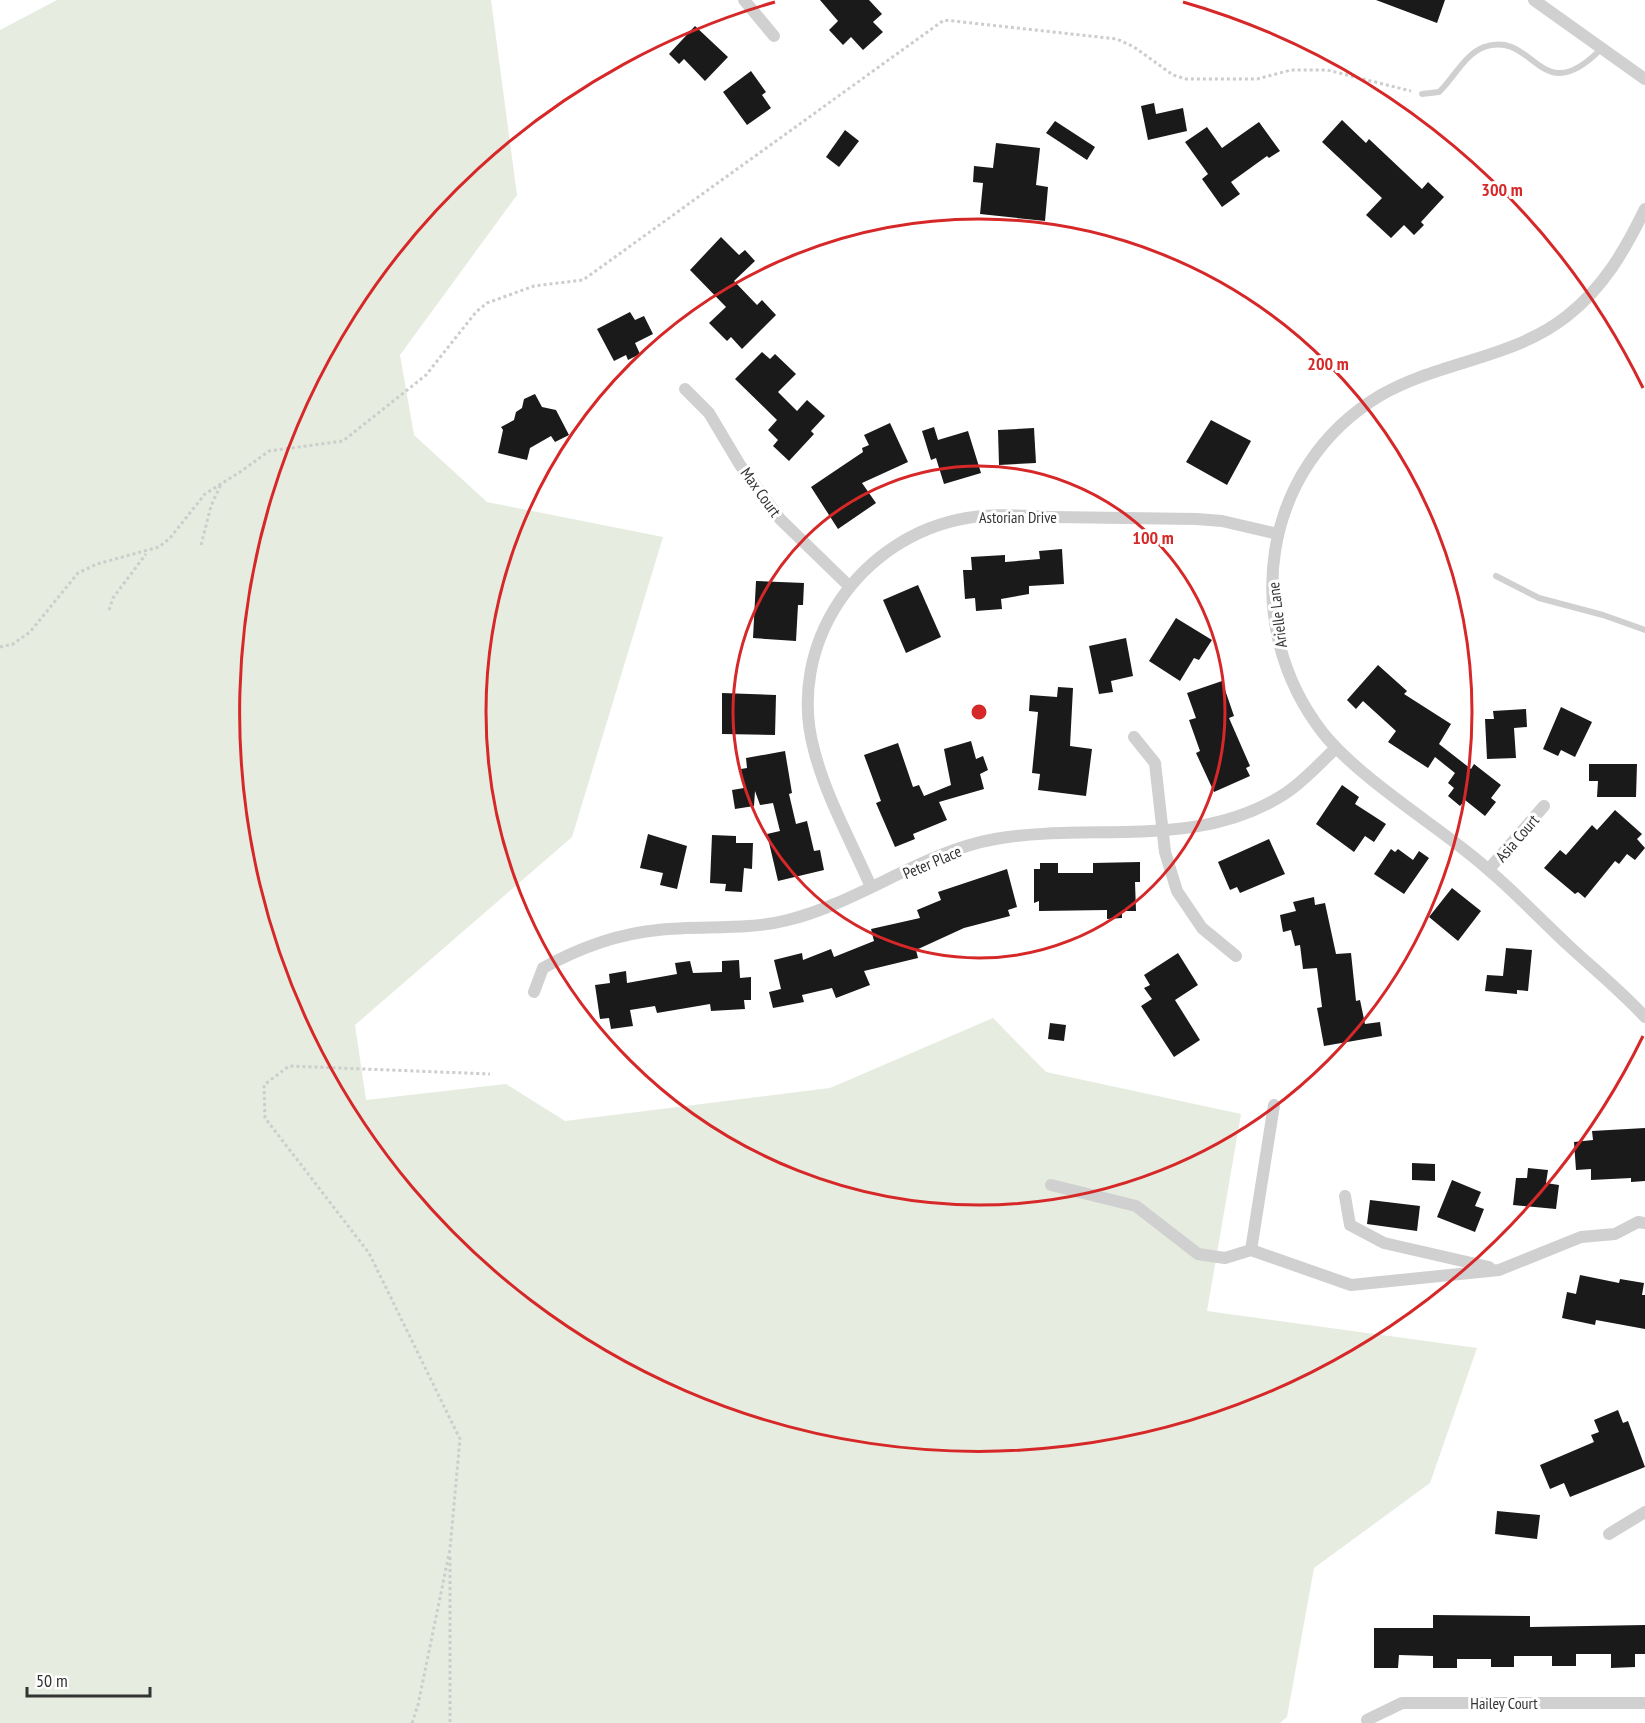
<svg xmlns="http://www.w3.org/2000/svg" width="1645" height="1723" viewBox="0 0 1645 1723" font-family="'PT Sans Narrow',sans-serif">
<rect width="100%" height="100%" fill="#fff"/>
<path fill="#e6ecdf" d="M57,0H491L517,195L400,355L414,435L487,502L663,537L572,837L355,1025L366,1100L506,1084L565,1121L830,1088L993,1018L1046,1072L1241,1114L1207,1311L1477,1348L1430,1483L1314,1568L1287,1717L1280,1723H0V30Z"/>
<g fill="#1a1a1a">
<path d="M820,0H869L882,14L873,22L883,32L863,50L851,37L843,45L829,30L838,21Z"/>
<path d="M1376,0H1445L1437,23Z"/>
<path d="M695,26L728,57L705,81L684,59L679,64L669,54Z"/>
<path d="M751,71L766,92L762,95L771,108L747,125L723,92Z"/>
<path d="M1154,103L1156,114L1183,108L1187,131L1148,140L1141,106Z"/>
<path d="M1342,120L1366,143L1369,139L1422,189L1428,182L1444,197L1421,222L1424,225L1414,235L1404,225L1391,238L1366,215L1382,198L1322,142Z"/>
<path d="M1055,121L1095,147L1087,160L1046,133Z"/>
<path d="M1259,122L1280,151L1269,158L1267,156L1231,182L1240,194L1222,207L1202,179L1208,174L1185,142L1207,127L1222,148Z"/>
<path d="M845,130L859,141L839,167L826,157Z"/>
<path d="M996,143L1040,148L1036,185L1048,187L1045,221L980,214L983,183L973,182L974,166L993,168Z"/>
<path d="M721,237L739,255L745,250L755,261L734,281L757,305L762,300L776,315L742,349L731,337L727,341L709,323L726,307L690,270Z"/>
<path d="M630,312L635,320L644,316L653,334L635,343L640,354L628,360L626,355L614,361L597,329Z"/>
<path d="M762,352L770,359L775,354L796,374L778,392L797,411L807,400L825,416L811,431L814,434L789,461L773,446L778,440L768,430L777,420L735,379Z"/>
<path d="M535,394L542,407L556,410L569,435L555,442L551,436L530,448L527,460L498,453L503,430L501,427L514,420L516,412L522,408L524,399Z"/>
<path d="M1211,420L1251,441L1227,485L1186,462Z"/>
<path d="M890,423L908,462L862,483L876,503L838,529L811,487L863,452L862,448L869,445L864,435Z"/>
<path d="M934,427L938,440L968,431L981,473L944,484L936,458L931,460L922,431Z"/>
<path d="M1034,428L1036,463L999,465L998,430Z"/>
<path d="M1062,549L1064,584L1029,586V594L1001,599L1002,609L976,611L975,598L965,599L963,570H972L971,557L1005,555V562L1040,559L1039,551Z"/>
<path d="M756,581L804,583L803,605H798L796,641L753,638Z"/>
<path d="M918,585L941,637L906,653L883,600Z"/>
<path d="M1176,618L1212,640L1199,660L1194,658L1180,681L1149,661Z"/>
<path d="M1126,638L1133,676L1111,681L1113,692L1099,694L1089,646Z"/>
<path d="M1378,665L1407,691L1404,694L1451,724L1439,744L1471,769L1474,764L1501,785L1491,798L1496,802L1485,816L1465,800L1460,806L1448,796L1454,788L1448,783L1455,773L1435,757L1428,768L1388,742L1396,731L1363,701L1356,709L1347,700Z"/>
<path d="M1222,681L1234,716L1229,718L1250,766L1246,768L1250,776L1214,792L1196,753L1200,751L1189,720L1196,718L1187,693Z"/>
<path d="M1058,687L1073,688L1070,746L1092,749L1086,796L1038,790L1040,774L1032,773L1038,712L1029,711L1030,695L1057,697Z"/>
<path d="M722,693L776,695L775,735L722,734Z"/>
<path d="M1561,707L1592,722L1575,757L1561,750L1558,756L1543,749Z"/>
<path d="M1526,709L1527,727L1514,728L1516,758L1487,759L1485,719H1494L1493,711Z"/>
<path d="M971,741L976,759L983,756L988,770L980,774L984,789L939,802L947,820L913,834L915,839L895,847L876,803L881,801L864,755L898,743L913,787L919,785L924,796L951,785L944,749Z"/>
<path d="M785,751L792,793L789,794L796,824L807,821L814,851L820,850L824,870L778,881L767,834L780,831L773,803L760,805L755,791L754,806L735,809L732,790L744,788L741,769L747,768L746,758Z"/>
<path d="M1589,764H1637L1636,797H1597L1598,781H1589Z"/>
<path d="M1342,785L1359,797L1355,804L1386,824L1374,842L1365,836L1354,852L1316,824Z"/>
<path d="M1615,810L1642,834L1637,839L1645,848L1635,860L1627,854L1619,864L1615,861L1585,898L1578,892L1575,894L1544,868L1560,850L1566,855L1592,825L1597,830Z"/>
<path d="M648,834L687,846L677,889L660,885L663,873L640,868Z"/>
<path d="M712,835L736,836V843H753L752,869L744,868L742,892L725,891L726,884L710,883Z"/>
<path d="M1269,839L1285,874L1240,893L1237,887L1230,890L1218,862Z"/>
<path d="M1391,849L1395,852L1398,849L1413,860L1419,851L1429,858L1404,894L1374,874Z"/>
<path d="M1140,862V882H1135L1136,911H1122V918L1107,919V910L1039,911V901L1034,903V869H1040V863H1058V873H1093V863Z"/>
<path d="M1007,869L1017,907L1008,910L1010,916L964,928L916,950L918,958L864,971L870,985L836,998L832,988L802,995L804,1002L773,1008L769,992L781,989L774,960L802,953L803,960L831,949L834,957L874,941L871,929L920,918L917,910L941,900L938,892Z"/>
<path d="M1452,888L1481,911L1458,941L1429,917Z"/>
<path d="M1314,897L1315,905L1325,903L1336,954L1351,953L1356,1001L1360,1000L1365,1024L1380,1022L1382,1036L1324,1046L1317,1008L1322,1007L1317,968L1303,969L1300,945L1295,946L1291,930L1283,932L1280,915L1296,911L1293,902Z"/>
<path d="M1506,948L1532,950L1528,991L1517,990V994L1485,991L1487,975L1503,976Z"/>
<path d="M1178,953L1198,985L1175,1000L1200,1040L1174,1057L1141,1006L1152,999L1144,988L1150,985L1144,975Z"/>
<path d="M739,960L740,978L751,977V1000H744L745,1009L711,1011L710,1004L657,1013L655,1006L630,1010L633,1026L611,1029L609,1018L600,1019L595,985L610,983L609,974L626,971L627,983L677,974L675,963L690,961L693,973L722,972V961Z"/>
<path d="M1050,1023L1066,1025L1064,1041L1048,1039Z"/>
<path d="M1645,1128V1181L1631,1182V1178L1591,1180V1169L1576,1170L1574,1142L1593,1140L1592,1131Z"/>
<path d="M1412,1163L1435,1164V1181L1412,1180Z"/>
<path d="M1528,1168L1548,1170L1546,1183L1559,1185L1556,1209L1513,1205L1516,1178H1527Z"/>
<path d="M1452,1180L1481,1192L1475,1206L1484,1209L1475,1232L1437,1217Z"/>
<path d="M1370,1200L1420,1206L1417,1231L1367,1224Z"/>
<path d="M1580,1275L1619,1283L1620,1279L1644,1283L1642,1295H1645V1329L1596,1320L1595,1325L1562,1318L1567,1292L1576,1294Z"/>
<path d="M1618,1410L1623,1423L1628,1421L1645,1467L1570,1497L1564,1483L1550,1489L1540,1465L1594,1442L1591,1435L1599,1432L1594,1420Z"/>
<path d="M1497,1511L1540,1515L1537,1539L1495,1534Z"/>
<path d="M1433,1615L1530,1616V1627L1645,1625V1654H1635V1667L1611,1668V1654H1576V1666H1552V1656H1514V1667H1491V1659H1457V1668H1433V1656L1399,1655L1398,1668H1374V1628H1433Z"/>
</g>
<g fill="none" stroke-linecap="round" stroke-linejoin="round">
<g stroke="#cdcdcd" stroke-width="3" stroke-dasharray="3 3" stroke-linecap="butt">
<path d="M201,545L211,506L221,484"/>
<path d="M109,610L113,598L146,554"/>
<path d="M0,647L13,644L30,632L78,573L97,564L159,547L170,538L205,494L243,470L269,451L343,441L426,375L476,312L487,303L534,286L583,280L944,20L1117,39L1134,47L1173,75L1186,79H1257L1291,70H1327L1411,91"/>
<path d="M450,1557V1723"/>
<path d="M412,1723L418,1705L450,1549L460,1439L369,1253L265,1118L264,1085L289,1066L490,1074"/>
</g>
<g stroke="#d0d0d0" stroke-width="6">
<path d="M1422,94L1439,92C1453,79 1465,54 1484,47C1535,29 1539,112 1601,49"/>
<path d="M1496,576L1539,598L1603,615L1645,630"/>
</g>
<g stroke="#d0d0d0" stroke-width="12">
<path d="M744,0L774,36"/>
<path d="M1534,0L1645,79"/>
<path d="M1645,209C1625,250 1604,287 1567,316C1513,359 1440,361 1381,395C1260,467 1239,625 1323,733C1355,773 1421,816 1462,848C1500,877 1534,913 1569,946C1594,969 1622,992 1645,1017"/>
<path d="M685,389L709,413L740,465L780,519L849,586"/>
<path d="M1134,737L1155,763L1165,852L1177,891L1202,928L1236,956"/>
<path d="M1489,869L1544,806"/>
<path d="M871,887C852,843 826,797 814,750C785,644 860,536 967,518C995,513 1024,516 1053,517C1101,518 1149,518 1197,519L1222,521L1278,534"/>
<path d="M534,992L543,968C579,948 616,934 658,930C702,925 745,931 788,920C860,902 922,852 995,839C1093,822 1198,851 1286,793C1305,780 1320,763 1336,748"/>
<path d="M1051,1185L1136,1206L1198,1254L1225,1258L1251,1250L1351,1285L1499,1270L1581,1237L1615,1234L1638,1222L1645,1223"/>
<path d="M1345,1196L1350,1225L1384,1243L1489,1267"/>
<path d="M1251,1250L1274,1105"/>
<path d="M1609,1534L1645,1512"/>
<path d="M1367,1720L1402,1703H1645"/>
</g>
</g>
<g fill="none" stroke="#d62828" stroke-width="3">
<circle cx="979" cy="712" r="246"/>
<circle cx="979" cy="712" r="493"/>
<path d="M1643 1036A739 739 0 1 1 775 2M1183 2A739 739 0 0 1 1643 388"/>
</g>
<g text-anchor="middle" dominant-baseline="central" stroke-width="6" stroke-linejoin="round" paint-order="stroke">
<g font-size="16" fill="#333" stroke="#fff">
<text transform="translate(761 492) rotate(54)">Max Court</text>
<text x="1018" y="517">Astorian Drive</text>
<text transform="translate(1277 615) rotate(-97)">Arielle Lane</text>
<text transform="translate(1517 838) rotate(-49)">Asia Court</text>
<text transform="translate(932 862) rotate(-23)">Peter Place</text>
<text x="1504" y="1703">Hailey Court</text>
</g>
</g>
<circle cx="979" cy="712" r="9" fill="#d62828" stroke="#fff" stroke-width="3"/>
<g font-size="18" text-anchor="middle" font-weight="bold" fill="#d62828" stroke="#fff" stroke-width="6" stroke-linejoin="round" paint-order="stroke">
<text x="1502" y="196">300 m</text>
<text x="1328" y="370">200 m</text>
<text x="1153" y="544">100 m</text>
</g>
<path d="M27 1687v9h123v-9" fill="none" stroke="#333333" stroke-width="3"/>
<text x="36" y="1687" font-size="18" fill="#333333" stroke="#ffffff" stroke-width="4.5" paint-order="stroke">50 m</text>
</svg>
